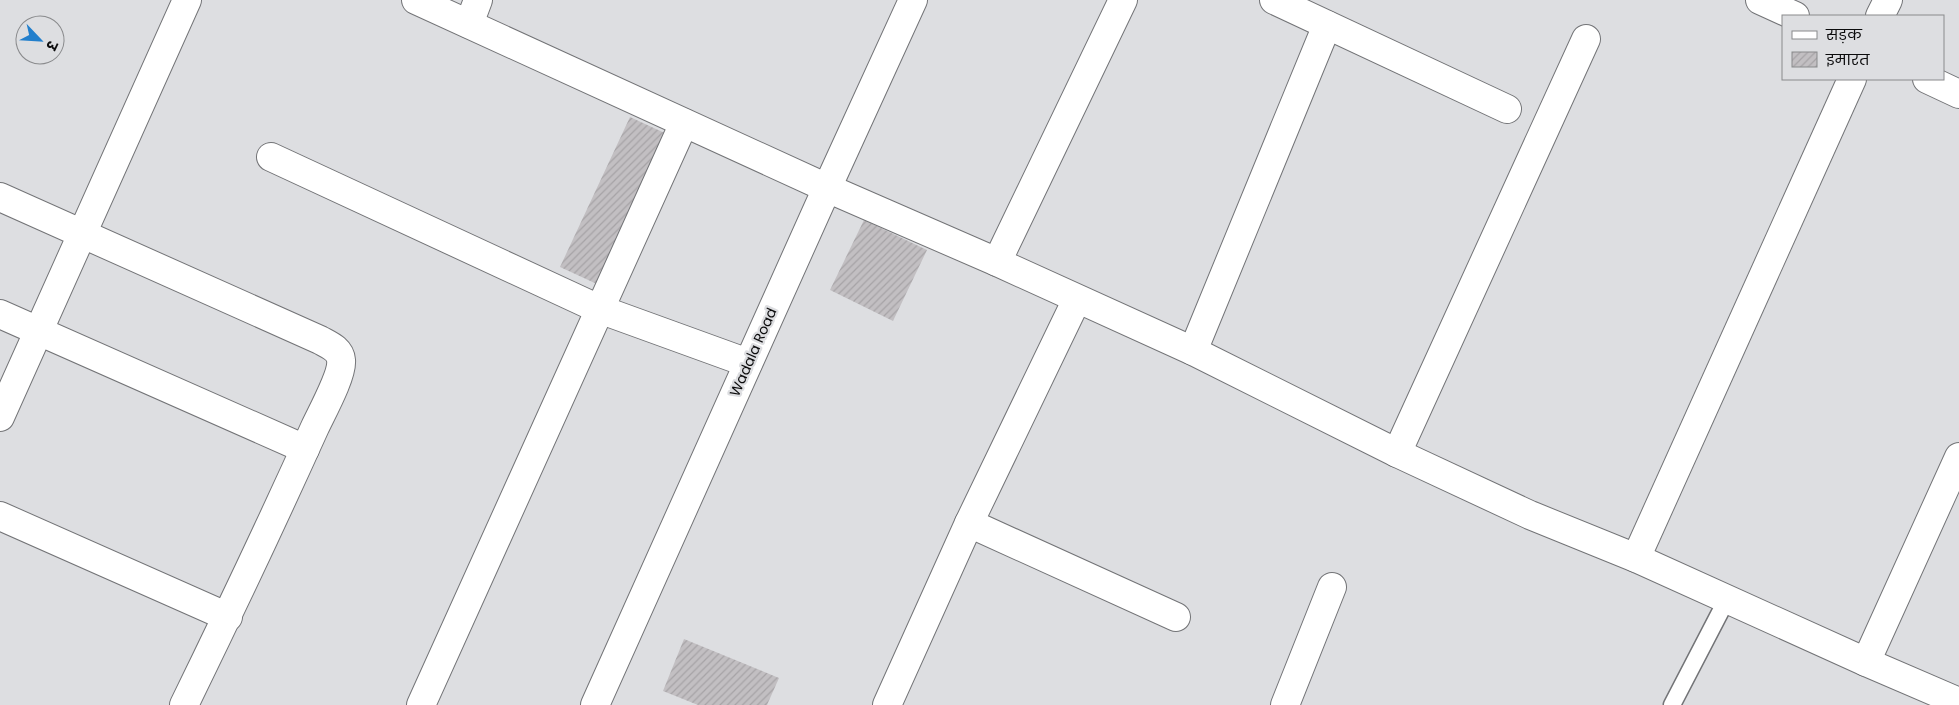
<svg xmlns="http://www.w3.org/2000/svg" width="1959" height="705" font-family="Poppins,'Noto Sans Devanagari',sans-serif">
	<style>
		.building { fill: url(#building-hatch) }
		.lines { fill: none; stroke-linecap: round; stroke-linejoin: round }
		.service-casing { stroke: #737477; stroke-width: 19 }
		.minor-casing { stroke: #737477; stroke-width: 30 }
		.tertiary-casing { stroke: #737477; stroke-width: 30 }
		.service { stroke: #fff; stroke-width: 16 }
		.minor { stroke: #fff; stroke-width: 28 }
		.tertiary { stroke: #fff; stroke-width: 28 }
		.labels { text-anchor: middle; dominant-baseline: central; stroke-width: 4.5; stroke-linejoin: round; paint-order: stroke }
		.street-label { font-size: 14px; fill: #0c0c0d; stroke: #dddee1 }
	</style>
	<defs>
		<pattern id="building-hatch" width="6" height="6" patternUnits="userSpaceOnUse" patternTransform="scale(1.25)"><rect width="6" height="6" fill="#c2bfc2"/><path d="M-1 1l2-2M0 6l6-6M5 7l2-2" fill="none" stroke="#a6a3a6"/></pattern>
	</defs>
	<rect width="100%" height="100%" fill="#dddee1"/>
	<!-- building -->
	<g class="building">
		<polygon points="630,117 669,135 599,285 560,267"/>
		<polygon points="864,220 927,250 893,321 830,290"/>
		<polygon points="684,639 779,678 767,705 698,705 663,691"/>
	</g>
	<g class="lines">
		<defs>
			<polyline id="service" points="1672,705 1727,599"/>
			<g id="minor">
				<polyline points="1274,0 1507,109"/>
				<polyline points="1760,0 1795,16"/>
				<polyline points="1880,16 1888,0"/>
				<polyline points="469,24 478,0"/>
				<polyline points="1927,79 1959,94"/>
				<polyline points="271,157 599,309 748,363"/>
				<path d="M 0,197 L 320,340 C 329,345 340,349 341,360 C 343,374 322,412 315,427 C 273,520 229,613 184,705"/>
				<polyline points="997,262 1123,0"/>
				<polyline points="0,314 305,449"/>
				<polyline points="1193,351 1327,25"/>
				<polyline points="0,417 187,0"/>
				<polyline points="1397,453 1586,39"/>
				<polyline points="0,516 228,617"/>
				<polyline points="969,523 1176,617"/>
				<polyline points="1636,558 1852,79"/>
				<polyline points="1866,662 1959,457"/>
				<polyline points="421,705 684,123"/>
				<polyline points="887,705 969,523 1077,299"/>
				<polyline points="1285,705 1332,587"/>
			</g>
			<g id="tertiary">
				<polyline points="416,0 827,188 997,262 1193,351 1397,453 1530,515 1636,558 1866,662 1959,702"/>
				<polyline points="595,705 827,188 913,0"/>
			</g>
		</defs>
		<!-- service casing -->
		<use href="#service" class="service-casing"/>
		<!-- minor casing -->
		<use href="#minor" class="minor-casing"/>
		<!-- tertiary casing -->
		<use href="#tertiary" class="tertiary-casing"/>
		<!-- service -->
		<use href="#service" class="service"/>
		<!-- minor -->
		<use href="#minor" class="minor"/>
		<!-- tertiary -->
		<use href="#tertiary" class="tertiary"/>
	</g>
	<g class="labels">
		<!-- street labels -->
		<g class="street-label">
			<text transform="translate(753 352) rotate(-66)">Wadala Road</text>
		</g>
	</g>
	<!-- legend -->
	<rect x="1782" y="15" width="162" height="65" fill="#dddee1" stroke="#898a8c"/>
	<rect x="1792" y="31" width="25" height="8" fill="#ffffff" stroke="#898a8c"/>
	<text x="1826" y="40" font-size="15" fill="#0c0c0d">सड़क</text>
	<rect x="1792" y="52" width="25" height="15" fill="url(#building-hatch)" stroke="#898a8c"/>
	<text x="1826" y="65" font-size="15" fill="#0c0c0d">इमारत</text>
	<!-- north arrow -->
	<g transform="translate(40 40) rotate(115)"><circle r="24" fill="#dddee1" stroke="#898a8c"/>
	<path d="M0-4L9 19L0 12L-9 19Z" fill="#227fcc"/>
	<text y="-8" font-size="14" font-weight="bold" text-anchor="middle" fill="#0c0c0d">उ</text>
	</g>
</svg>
